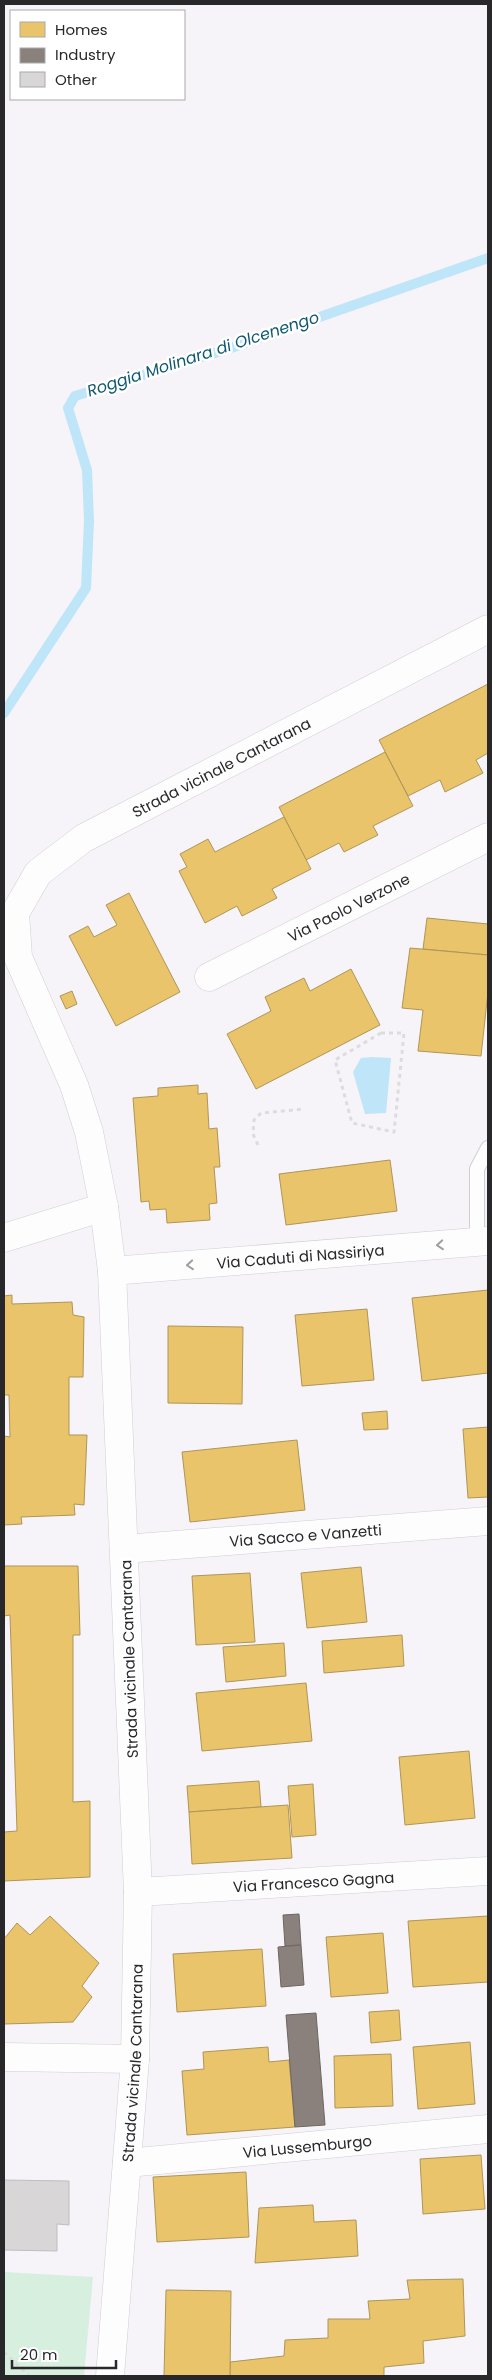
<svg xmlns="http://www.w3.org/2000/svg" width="492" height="2380" font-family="Poppins,sans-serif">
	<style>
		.green { fill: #d6efdf }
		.water { fill: #bee5f8 }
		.homes { fill: #e9c46a; stroke: #af9557 }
		.industry { fill: #8a817c; stroke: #6d6663 }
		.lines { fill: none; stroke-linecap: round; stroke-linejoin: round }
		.stream { stroke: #bee5f8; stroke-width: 10 }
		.building { fill: #d8d6d7; stroke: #bfbdbe }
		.service-casing { stroke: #d0ced2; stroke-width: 16 }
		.minor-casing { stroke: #d0ced2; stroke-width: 29 }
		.path { stroke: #dcdcdd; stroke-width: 3; stroke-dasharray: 4 4; stroke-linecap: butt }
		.service { stroke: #fefdfe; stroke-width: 14 }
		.minor { stroke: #fefdfe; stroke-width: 28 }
		.oneway { stroke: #9e9d9f }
		.labels { text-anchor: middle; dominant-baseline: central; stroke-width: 5; stroke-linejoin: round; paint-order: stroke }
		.street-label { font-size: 15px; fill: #28272a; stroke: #fff }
		.water-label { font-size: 16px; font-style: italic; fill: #0e5771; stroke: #fff }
	</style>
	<rect width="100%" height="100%" fill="#f6f4f8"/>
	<!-- green -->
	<polygon class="green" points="4,2272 93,2277 84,2376 4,2376"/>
	<!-- water -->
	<polygon class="water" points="372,1057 391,1058 386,1113 365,1114 353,1072 361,1058"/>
	<!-- homes -->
	<g class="homes">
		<polygon points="488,684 488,753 476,760 483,773 445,792 440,780 408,796 379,740"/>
		<polygon points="385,752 413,806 373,826 378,835 344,852 339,843 306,860 279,807"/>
		<polygon points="284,817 311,869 272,889 277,898 242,916 237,906 205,923 179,871 187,867 180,854 208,839 215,852"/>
		<polygon points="129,893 180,992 116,1026 69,936 88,926 94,937 117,925 106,905"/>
		<polygon points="427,918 488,924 488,955 423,949"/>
		<polygon points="410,948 488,955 488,992 481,1056 418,1051 423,1010 402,1008"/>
		<polygon points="351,969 380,1025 256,1089 227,1034 271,1011 265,997 304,978 310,991"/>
		<polygon points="72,991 77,1004 66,1009 60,996"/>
		<polygon points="198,1085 198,1094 207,1093 209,1129 217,1128 220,1167 214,1167 217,1203 209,1204 210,1220 167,1223 166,1209 150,1210 149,1201 141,1202 133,1098 158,1096 158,1088"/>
		<polygon points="390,1160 397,1211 286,1225 279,1174"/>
		<polygon points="488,1290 488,1373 422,1381 412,1298"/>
		<polygon points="12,1295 12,1304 72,1302 73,1315 84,1317 83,1377 69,1377 69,1435 87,1435 84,1505 74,1504 75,1515 21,1517 22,1524 4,1525 4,1436 10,1437 9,1395 4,1395 4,1296"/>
		<polygon points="367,1309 374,1380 302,1386 295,1315"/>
		<polygon points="168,1326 243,1327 242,1404 168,1403"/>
		<polygon points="387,1411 388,1429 364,1430 362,1413"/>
		<polygon points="488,1427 488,1497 468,1498 463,1429"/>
		<polygon points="297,1440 305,1510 190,1522 182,1452"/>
		<polygon points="4,1566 78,1566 80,1635 73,1635 73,1802 90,1801 90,1877 4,1881 4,1832 17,1831 10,1615 4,1616"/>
		<polygon points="361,1567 367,1622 307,1628 301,1573"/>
		<polygon points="250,1573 255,1642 196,1645 192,1576"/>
		<polygon points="402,1635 404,1666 324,1673 322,1641"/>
		<polygon points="284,1643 286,1676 226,1682 223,1647"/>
		<polygon points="306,1683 312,1741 202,1751 196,1693"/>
		<polygon points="469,1751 475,1818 405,1825 399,1757"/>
		<polygon points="259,1781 261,1807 189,1812 187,1786"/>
		<polygon points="313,1784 316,1835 292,1837 288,1786"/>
		<polygon points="288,1805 292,1858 192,1864 189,1812"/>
		<polygon points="50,1916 99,1963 82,1986 92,1997 73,2022 4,2024 4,1939 17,1923 30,1935"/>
		<polygon points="488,1916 488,1982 413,1987 408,1921"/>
		<polygon points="383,1933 388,1993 331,1997 326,1937"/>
		<polygon points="262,1949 266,2006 177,2012 173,1954"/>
		<polygon points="399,2010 401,2040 371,2043 369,2012"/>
		<polygon points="470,2042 475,2104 418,2109 413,2047"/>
		<polygon points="268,2047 269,2062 289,2060 295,2127 187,2135 182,2071 204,2069 203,2052"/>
		<polygon points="391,2054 393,2106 335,2108 334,2056"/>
		<polygon points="481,2155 485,2209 423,2214 420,2159"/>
		<polygon points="246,2172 249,2237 157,2242 153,2177"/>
		<polygon points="313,2205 314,2222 356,2220 358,2256 255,2263 259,2208"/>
		<polygon points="463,2279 465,2336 423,2341 424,2363 384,2367 384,2376 230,2376 230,2362 284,2356 285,2340 328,2338 328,2319 370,2319 368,2301 410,2299 407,2280"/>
		<polygon points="166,2290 231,2291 230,2376 164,2376"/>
	</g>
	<!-- industry -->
	<g class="industry">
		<polygon points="299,1914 301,1945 285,1946 283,1915"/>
		<polygon points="301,1945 304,1985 281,1987 278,1947"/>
		<polygon points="316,2013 325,2125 295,2127 286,2015"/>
	</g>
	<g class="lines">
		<!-- stream -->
		<polyline class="stream" points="4,713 86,588 89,521 87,470 68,408 75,396 231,348 488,258"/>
	</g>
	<!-- building -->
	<polygon class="building" points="4,2180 69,2181 69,2225 57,2224 57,2251 4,2250"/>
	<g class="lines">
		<defs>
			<polyline id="service" points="477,1242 477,1169 488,1148"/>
			<g id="minor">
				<path id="s1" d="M 209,977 L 488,837"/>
				<polyline points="4,1238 104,1207"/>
				<path id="s2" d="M 112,1271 L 488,1241"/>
				<path id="s3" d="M 124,1549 L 488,1521"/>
				<path id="s4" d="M 138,1892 L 488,1871"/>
				<polyline points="4,2057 135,2059"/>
				<path id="s5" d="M 127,2163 L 488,2129"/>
				<path id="s6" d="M 110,2376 L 135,2059 L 138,1892 L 112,1271 L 104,1207 L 89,1132 L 74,1085 L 18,957 L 15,913 L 38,873 L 84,838 L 488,629"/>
			</g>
		</defs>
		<!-- service casing -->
		<use href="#service" class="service-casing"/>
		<!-- minor casing -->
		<use href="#minor" class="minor-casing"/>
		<!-- path -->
		<g class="path">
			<polygon points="381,1033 404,1033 394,1132 352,1123 335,1060"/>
			<polyline points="258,1145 253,1134 254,1120 261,1113 304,1109"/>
			<polyline points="4,2352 29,2376"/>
		</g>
		<!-- service -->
		<use href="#service" class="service"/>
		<!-- minor -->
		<use href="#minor" class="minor"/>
	</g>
	<!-- one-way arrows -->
	<defs><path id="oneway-chevron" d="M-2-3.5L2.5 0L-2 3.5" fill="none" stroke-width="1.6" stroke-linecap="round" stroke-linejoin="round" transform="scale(1.25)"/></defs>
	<g class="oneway">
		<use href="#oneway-chevron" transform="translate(440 1245) rotate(175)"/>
		<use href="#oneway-chevron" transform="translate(190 1265) rotate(175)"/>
	</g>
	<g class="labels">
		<!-- street labels -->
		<g class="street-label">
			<text stroke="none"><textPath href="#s6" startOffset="1739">Strada vicinale Cantarana</textPath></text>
			<text stroke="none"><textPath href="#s1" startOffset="156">Via Paolo Verzone</textPath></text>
			<text stroke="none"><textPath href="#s2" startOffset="189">Via Caduti di Nassiriya</textPath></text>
			<text stroke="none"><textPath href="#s3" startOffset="182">Via Sacco e Vanzetti</textPath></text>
			<text transform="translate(129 1659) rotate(-92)">Strada vicinale Cantarana</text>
			<text stroke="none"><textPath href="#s4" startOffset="176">Via Francesco Gagna</textPath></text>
			<text stroke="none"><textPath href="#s6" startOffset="314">Strada vicinale Cantarana</textPath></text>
			<text stroke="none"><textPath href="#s5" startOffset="181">Via Lussemburgo</textPath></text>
		</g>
		<!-- water labels -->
		<g class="water-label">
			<text transform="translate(203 354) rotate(-18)">Roggia Molinara di Olcenengo</text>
		</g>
	</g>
	<!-- border -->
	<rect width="492" height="2380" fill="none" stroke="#28272a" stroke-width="10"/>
	<!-- legend -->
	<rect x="10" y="10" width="175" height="90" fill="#ffffff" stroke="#a9a9aa"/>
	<rect x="20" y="22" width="25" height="15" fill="#e9c46a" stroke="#a9a9aa"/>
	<text x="55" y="35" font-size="15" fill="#28272a">Homes</text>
	<rect x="20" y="48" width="25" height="15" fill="#8a817c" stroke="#a9a9aa"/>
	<text x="55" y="60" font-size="15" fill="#28272a">Industry</text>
	<rect x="20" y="72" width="25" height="15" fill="#d8d6d7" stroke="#a9a9aa"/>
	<text x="55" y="85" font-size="15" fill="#28272a">Other</text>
	<!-- scale -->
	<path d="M12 2360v8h104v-8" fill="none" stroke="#28272a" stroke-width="2.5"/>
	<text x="20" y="2360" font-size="15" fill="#28272a" stroke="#ffffff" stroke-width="4" paint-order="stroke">20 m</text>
</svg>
